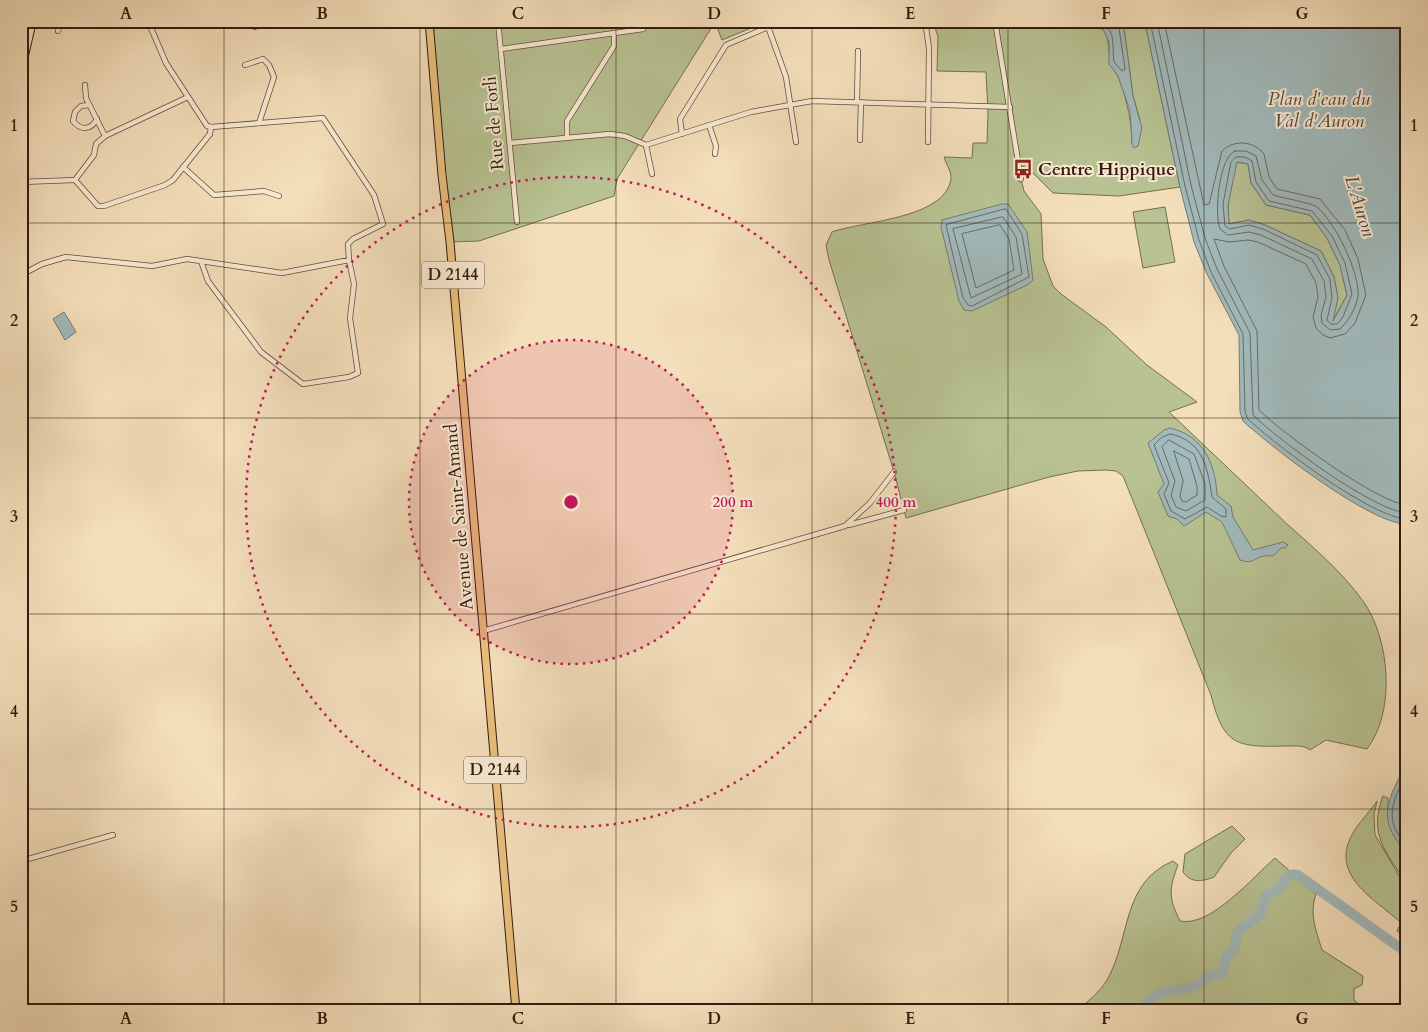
<svg xmlns="http://www.w3.org/2000/svg" width="1428" height="1032" font-family="Cardo,serif">
	<style>
		.green { fill: #b8c292; stroke: #766e50 }
		.water { fill: #a1babb; stroke: #757a75; fill-rule: evenodd }
		.lines { fill: none; stroke-linecap: round; stroke-linejoin: round }
		.shore { stroke: #6a6a64; stroke-width: 1 }
		.river { stroke: #a1babb; stroke-width: 10 }
		.minor-casing { stroke: #634b38; stroke-width: 6 }
		.secondary-casing { stroke: #331a0d; stroke-width: 8 }
		.primary-casing { stroke: #331a0d; stroke-width: 9 }
		.minor { stroke: #f8ead3; stroke-width: 4.5 }
		.secondary { stroke: #f8ead3; stroke-width: 6 }
		.primary { stroke: #eac07e; stroke-width: 7 }
		.grid { fill: none; stroke: #331a0d; stroke-width: 1; stroke-opacity: 0.55 }
		.ring { fill: none; stroke: #c2185b; stroke-width: 2.5; stroke-dasharray: 2.5 5 }
		.labels { text-anchor: middle; dominant-baseline: central; stroke-width: 4; stroke-linejoin: round; paint-order: stroke }
		.shield { fill: #f8ead3; stroke: #6e5848; stroke-width: 1 }
		.shield-label { font-size: 16px; font-weight: bold; fill: #331a0d }
		.street-label { font-size: 18px; fill: #331a0d; stroke: #f8ead3 }
		.poi-label { font-size: 18px; font-weight: bold; fill: #331a0d; stroke: #f8ead3; text-anchor: start }
		.water-label { font-size: 19px; font-style: italic; fill: #544a41; stroke: #f8ead3 }
		.centre { fill: #c2185b; stroke: #f8ead3; stroke-width: 2.5 }
		.ring-label { font-size: 15px; text-anchor: middle; font-weight: bold; fill: #c2185b; stroke: #f8ead3; stroke-width: 4; stroke-linejoin: round; paint-order: stroke }
		.neatline { fill: none; stroke: #331a0d; stroke-width: 2 }
		.grid-label { font-size: 16px; text-anchor: middle; font-weight: bold; fill: #331a0d }
	</style>
	<rect width="100%" height="100%" fill="#f4dfbb"/>
	<filter id="stains"><feTurbulence type="fractalNoise" baseFrequency=".004" numOctaves="4"/><feColorMatrix values="0 0 0 0 .2 0 0 0 0 .09 0 0 0 0 .02 0 0 0 .5 -.17"/></filter>
	<radialGradient id="worn" r=".72"><stop offset=".6" stop-color="#630" stop-opacity="0"/><stop offset="1" stop-color="#630" stop-opacity=".3"/></radialGradient>
	<!-- green -->
	<g class="green">
		<polygon points="429,21 768,21 722,40 715,22 617,179 614,196 479,241 450,242"/>
		<path d="M 933,21 L 1081,21 L 1084,26 L 1103,29 C 1111,41 1107,53 1112,66 C 1114,72 1119,76 1121,83 C 1127,103 1132,122 1132,144 L 1140,120 L 1133,96 L 1123,21 L 1147,21 L 1145,23 L 1180,187 L 1119,196 L 1053,193 L 1034,174 L 1023,166 L 1021,179 L 1024,191 L 1041,214 L 1043,259 L 1053,286 L 1061,294 L 1106,327 L 1147,365 L 1197,402 L 1169,412 C 1209,450 1248,487 1288,525 C 1314,548 1343,573 1363,601 C 1390,639 1396,711 1367,749 L 1326,740 L 1310,750 C 1304,745 1296,746 1288,746 C 1237,747 1224,747 1211,695 L 1123,476 L 1116,471 L 1107,470 L 1078,471 L 1049,477 L 906,518 L 894,472 L 829,260 L 826,245 L 832,232 C 862,221 945,219 951,179 C 952,173 946,164 944,157 L 972,158 L 973,143 L 987,143 L 988,112 L 986,72 L 937,71 L 938,37 Z"/>
		<polygon points="1236,162 1248,164 1251,183 1266,205 1310,215 1327,238 1340,265 1347,295 1332,322 1338,298 1334,277 1321,251 1265,225 1249,220 1229,224 1228,205"/>
		<polygon points="1165,207 1175,262 1143,268 1133,212"/>
		<path d="M 1383,796 L 1388,798 C 1387,817 1393,838 1407,852 L 1407,884 C 1386,852 1368,835 1383,796 Z"/>
		<path d="M 1377,801 L 1374,815 L 1375,835 L 1407,889 L 1407,937 L 1397,931 L 1401,923 C 1378,901 1332,878 1350,839 C 1356,825 1369,813 1377,801 Z"/>
		<path d="M 1232,826 L 1245,839 L 1231,853 L 1214,877 C 1201,882 1191,883 1183,872 L 1185,854 Z"/>
		<path d="M 1275,858 L 1316,894 C 1309,914 1316,930 1322,950 L 1363,976 L 1362,985 L 1354,989 L 1354,1000 L 1367,1011 L 1077,1011 C 1087,1002 1100,992 1107,980 C 1131,938 1121,883 1173,861 L 1178,865 C 1169,889 1168,897 1180,921 C 1210,928 1253,877 1275,858 Z"/>
	</g>
	<!-- water -->
	<g class="water">
		<polygon points="1081,21 1123,21 1133,96 1142,128 1138,146 1134,148 1132,144 1130,111 1118,76 1109,64 1109,42 1103,29 1084,26"/>
		<path d="M 1147,21 L 1407,21 L 1407,524 C 1372,525 1271,447 1243,421 L 1240,412 L 1239,335 L 1207,274 L 1194,242 L 1180,187 L 1145,23 ZM 1237,162 L 1248,164 L 1251,183 L 1266,205 L 1310,215 L 1327,238 L 1340,265 L 1347,295 L 1333,321 L 1338,298 L 1334,277 L 1321,251 L 1265,225 L 1249,220 L 1229,224 L 1228,205 Z"/>
		<polygon points="1002,204 1008,204 1027,232 1033,280 1029,284 972,311 964,310 959,301 941,227 942,220"/>
		<polygon points="64,312 76,332 65,340 53,319"/>
		<path d="M 1170,428 C 1204,436 1215,463 1217,495 L 1231,506 L 1233,517 L 1253,550 L 1283,542 L 1288,545 L 1285,548 L 1281,548 L 1273,556 C 1270,556 1268,555 1265,556 C 1253,557 1255,565 1240,560 L 1222,522 L 1206,512 L 1184,526 L 1177,519 L 1168,516 L 1158,492 L 1164,484 L 1148,443 L 1164,430 Z"/>
		<path d="M 1407,763 L 1407,852 C 1374,820 1389,797 1407,763 Z"/>
	</g>
	<g class="lines">
		<!-- shore -->
		<g class="shore">
			<path d="M 1088,21 C 1119,25 1111,39 1114,62 L 1122,71 L 1125,69 L 1118,21"/>
			<path d="M 1150,21 L 1185,186 L 1199,240 L 1211,272 L 1243,334 L 1245,411 L 1247,418 C 1274,444 1372,518 1407,519"/>
			<path d="M 1157,21 L 1191,185 L 1205,238 L 1217,269 L 1250,333 L 1253,415 C 1277,439 1375,512 1407,513"/>
			<path d="M 1164,21 L 1204,205 L 1209,204 L 1222,151 C 1234,139 1254,141 1264,154 L 1269,177 L 1277,189 L 1320,199 L 1345,230 L 1358,259 L 1366,295 L 1355,323 L 1345,334 L 1330,338 L 1323,335 L 1316,328 L 1313,317 L 1318,297 L 1316,283 L 1306,264 L 1258,242 L 1248,240 L 1229,242 L 1214,239 L 1224,266 L 1257,331 L 1259,410 C 1281,432 1379,504 1407,505"/>
			<path d="M 1235,151 L 1246,151 L 1256,156 L 1262,180 L 1273,195 C 1282,198 1312,203 1317,207 C 1335,222 1360,273 1358,296 C 1357,306 1348,322 1340,329 L 1330,330 L 1322,323 L 1321,315 L 1326,297 L 1324,281 L 1312,259 L 1261,235 L 1249,232 L 1228,235 L 1220,229 C 1214,213 1219,157 1235,151 Z"/>
			<polygon points="1236,157 1245,157 1252,161 1256,182 1269,201 1312,211 1332,236 1345,263 1352,294 1343,317 1337,324 1331,324 1327,320 1332,298 1330,279 1317,255 1263,229 1249,225 1230,229 1225,226 1223,204 1231,162"/>
			<polygon points="1006,209 1022,234 1029,277 972,306 968,305 963,298 946,225"/>
			<polygon points="1003,217 1016,237 1022,274 971,298 953,229"/>
			<polygon points="1000,225 1009,239 1014,270 976,288 962,234"/>
			<path d="M 1170,434 C 1203,440 1208,469 1212,497 L 1226,509 L 1226,517 L 1221,516 L 1207,507 L 1185,519 L 1171,511 L 1164,494 L 1169,483 L 1154,445 L 1161,438 Z"/>
			<polygon points="1169,440 1194,454 1205,484 1205,500 1186,511 1176,507 1171,495 1175,481 1162,447"/>
			<polygon points="1174,451 1189,459 1197,486 1197,495 1186,502 1182,501 1180,496 1183,481"/>
			<path d="M 1407,774 C 1393,799 1382,821 1407,845"/>
			<path d="M 1407,787 C 1398,804 1396,819 1407,836"/>
		</g>
		<!-- river -->
		<path class="river" d="M 1147,1011 L 1146,1004 C 1161,987 1179,992 1195,986 C 1210,980 1203,974 1223,974 L 1226,957 L 1234,950 L 1238,931 L 1260,915 L 1266,895 L 1279,890 C 1284,881 1286,872 1298,875 L 1407,953"/>
		<defs>
			<g id="minor">
				<polyline points="148,21 166,63 207,126 211,127"/>
				<polyline points="254,21 255,27"/>
				<polyline points="498,21 517,222"/>
				<polyline points="766,21 786,77 796,142"/>
				<polyline points="925,21 929,48 928,142"/>
				<polyline points="995,21 1021,179"/>
				<polyline points="58,31 61,21"/>
				<polyline points="501,49 643,29"/>
				<polyline points="245,65 263,59 269,65 274,77 259,123"/>
				<polyline points="85,85 86,98 105,136"/>
				<polyline points="857,102 858,51"/>
				<path d="M 89,105 L 81,106 L 75,112 L 73,121 C 81,131 91,130 97,119"/>
				<polyline points="709,125 716,146 715,154"/>
				<polyline points="682,134 680,119 726,45 782,21"/>
				<polyline points="567,138 567,121 614,46 614,33"/>
				<polyline points="860,140 861,102"/>
				<polyline points="510,143 610,134 625,136 646,145 751,112 812,101 1010,107"/>
				<polyline points="646,145 652,174"/>
				<polyline points="183,167 214,195 264,191 279,196"/>
				<polyline points="75,180 98,206 104,206 165,185 173,180 210,134 211,127"/>
				<polyline points="21,182 75,180 94,155 96,144 105,136 188,97"/>
				<polyline points="201,261 208,281 261,352 303,384 349,377 358,373 350,318 354,284 349,260"/>
				<polyline points="21,275 42,264 66,257 152,266 187,259 282,273 349,260 348,244 353,239 383,224 374,195 323,118 211,127"/>
				<polyline points="849,525 904,510"/>
				<polyline points="483,631 845,526 870,503 894,472"/>
				<polyline points="21,861 113,835"/>
			</g>
			<polyline id="secondary" points="21,73 33,21"/>
			<polyline id="primary" points="429,21 442,175 450,242 516,1011"/>
		</defs>
		<!-- minor casing -->
		<use href="#minor" class="minor-casing"/>
		<!-- secondary casing -->
		<use href="#secondary" class="secondary-casing"/>
		<!-- primary casing -->
		<use href="#primary" class="primary-casing"/>
		<!-- minor -->
		<use href="#minor" class="minor"/>
		<!-- secondary -->
		<use href="#secondary" class="secondary"/>
		<!-- primary -->
		<use href="#primary" class="primary"/>
	</g>
	<!-- grid -->
	<path class="grid" d="M 224,21 L 224,1011M 420,21 L 420,1011M 616,21 L 616,1011M 812,21 L 812,1011M 1008,21 L 1008,1011M 1204,21 L 1204,1011M 21,223 L 1407,223M 21,418 L 1407,418M 21,614 L 1407,614M 21,809 L 1407,809"/>
	<!-- distance rings -->
	<circle cx="571" cy="502" r="162" fill="#c2185b" fill-opacity=".12"/>
	<g class="ring">
		<circle cx="571" cy="502" r="162"/>
		<circle cx="571" cy="502" r="325"/>
	</g>
	<!-- icons -->
	<defs>
		<symbol id="bus-bare" viewBox="-9 -9 18 18"><path d="M-5-6H5V4H4V6H2V4H-2V6H-4V4H-5ZM-3.5-4V0h7V-4ZM-3.5 1.2v1.5H-2V1.2ZM2 1.2v1.5H3.5V1.2Z" fill="#8f2418" stroke="#f8ead3" stroke-width="2.5" paint-order="stroke"/></symbol>
	</defs>
	<g fill-rule="evenodd">
		<use href="#bus-bare" x="1009" y="155" width="28" height="28"/>
	</g>
	<g class="labels">
		<!-- shield labels -->
		<g class="shield">
			<rect x="422" y="261.5" width="62" height="27" rx="4"/>
			<rect x="464" y="756.5" width="62" height="27" rx="4"/>
		</g>
		<g class="shield-label">
			<text x="453" y="275">D 2144</text>
			<text x="495" y="770">D 2144</text>
		</g>
		<!-- street labels -->
		<g class="street-label">
			<text transform="translate(494 123) rotate(-95)">Rue de Forli</text>
			<text transform="translate(459 517) rotate(-95)">Avenue de Saint-Amand</text>
		</g>
		<!-- poi labels -->
		<g class="poi-label">
			<text x="1038" y="169">Centre Hippique</text>
		</g>
		<!-- water labels -->
		<g class="water-label">
			<text x="1319" y="99">Plan d'eau du<tspan x="1319" dy="22">Val d'Auron</tspan></text>
			<text transform="translate(1360 206) rotate(73)">L'Auron</text>
		</g>
	</g>
	<circle cx="571" cy="502" r="8" class="centre"/>
	<g class="ring-label">
		<text x="733" y="507">200 m</text>
		<text x="896" y="507">400 m</text>
	</g>
	<!-- margin -->
	<rect width="1428" height="1032" fill="none" stroke="#f4dfbb" stroke-width="55"/>
	<rect x="28" y="28" width="1372" height="976" class="neatline"/>
	<g class="grid-label">
		<text x="126" y="19">A</text>
		<text x="322" y="19">B</text>
		<text x="518" y="19">C</text>
		<text x="714" y="19">D</text>
		<text x="910" y="19">E</text>
		<text x="1106" y="19">F</text>
		<text x="1302" y="19">G</text>
		<text x="14" y="131">1</text>
		<text x="1414" y="131">1</text>
		<text x="14" y="326">2</text>
		<text x="1414" y="326">2</text>
		<text x="14" y="522">3</text>
		<text x="1414" y="522">3</text>
		<text x="14" y="717">4</text>
		<text x="1414" y="717">4</text>
		<text x="14" y="912">5</text>
		<text x="1414" y="912">5</text>
		<text x="126" y="1024">A</text>
		<text x="322" y="1024">B</text>
		<text x="518" y="1024">C</text>
		<text x="714" y="1024">D</text>
		<text x="910" y="1024">E</text>
		<text x="1106" y="1024">F</text>
		<text x="1302" y="1024">G</text>
	</g>
	<rect width="100%" height="100%" filter="url(#stains)"/>
	<rect width="100%" height="100%" fill="url(#worn)"/>
</svg>
